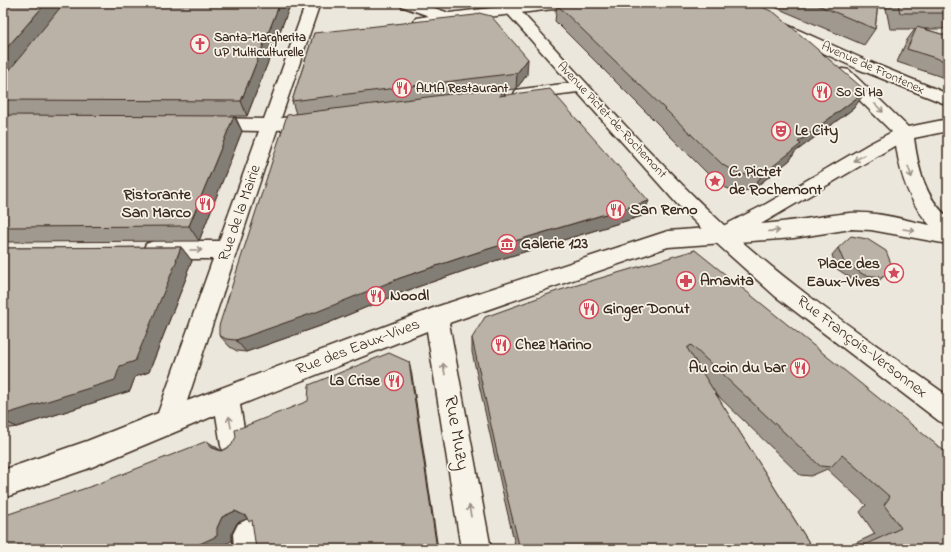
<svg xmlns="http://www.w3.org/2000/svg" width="951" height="552" font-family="'Indie Flower',sans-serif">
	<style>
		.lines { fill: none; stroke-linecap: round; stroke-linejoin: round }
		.minor-casing { stroke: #3b2a1e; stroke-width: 3 }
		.major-casing { stroke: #3b2a1e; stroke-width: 3 }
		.minor { fill: #f7f3e8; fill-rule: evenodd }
		.major { fill: #f7f3e8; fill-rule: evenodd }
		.wall { fill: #a09990; stroke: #3b2a1e }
		.shaded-wall { fill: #827d75; stroke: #3b2a1e }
		.building { fill: #bab2a7; stroke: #3b2a1e }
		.oneway { stroke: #998e83 }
		.labels { text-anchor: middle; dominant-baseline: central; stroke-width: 3.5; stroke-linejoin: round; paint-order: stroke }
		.far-poi-label { font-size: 13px; font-weight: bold; fill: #3b2a1e; stroke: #f7f3e8; text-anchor: start }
		.far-street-label { font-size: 13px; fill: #3b2a1e; stroke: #f7f3e8 }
		.poi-label { font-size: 16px; font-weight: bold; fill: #3b2a1e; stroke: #f7f3e8; text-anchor: start }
		.street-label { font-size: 16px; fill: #3b2a1e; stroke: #f7f3e8 }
		.near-street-label { font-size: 19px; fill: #3b2a1e; stroke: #f7f3e8 }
	</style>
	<rect width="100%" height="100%" fill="#ece7dc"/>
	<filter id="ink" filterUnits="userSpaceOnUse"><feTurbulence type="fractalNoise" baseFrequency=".025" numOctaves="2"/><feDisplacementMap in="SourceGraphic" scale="8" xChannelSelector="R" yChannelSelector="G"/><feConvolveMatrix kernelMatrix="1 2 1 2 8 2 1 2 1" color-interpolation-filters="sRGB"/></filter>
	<g filter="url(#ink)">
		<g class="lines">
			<defs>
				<g id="minor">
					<path d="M 306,3 L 320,3 L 281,118 L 314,116 L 320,118 L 323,122 L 320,126 L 277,130 L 187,401 L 436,307 L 668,231 L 721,227 L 766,204 L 869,144 L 892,132 L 837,78 L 835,74 L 837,70 L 843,69 L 849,70 L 908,127 L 948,119 L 948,131 L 914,138 C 918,167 924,197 948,217 L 948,244 L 871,230 L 851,229 L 794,238 L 668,247 L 449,323 L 491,549 L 461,549 L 427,331 L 240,405 L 247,446 L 243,455 L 234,459 L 225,455 L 221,446 L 216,415 L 87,469 L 3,498 L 3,470 L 87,441 L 158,413 L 213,259 L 154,259 L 146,256 L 143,250 L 146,244 L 154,241 L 219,241 L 259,131 L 208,130 L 202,128 L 199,124 L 202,120 L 208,118 L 264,119 ZM 896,145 C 900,175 909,202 930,225 C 904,220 876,211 850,213 C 820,216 791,222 761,224 Z"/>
					<polygon points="399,3 420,3 449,13 534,3 577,3 575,6 570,7 421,25 416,24 414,21 416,18 429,16 401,6"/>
					<polygon points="719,3 738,3 870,62 948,94 948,105 858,69 721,6"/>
					<polygon points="580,82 586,83 588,87 586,91 522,99 516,98 514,94 516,90 522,89"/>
					<polygon points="248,519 258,524 263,534 264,549 234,549 233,534 238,524"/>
				</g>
				<path id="major" d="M 498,3 L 513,3 C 583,78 651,158 727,228 C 795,291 873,342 948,396 L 948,425 L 939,421 L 775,296 L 714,241 L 677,204 Z"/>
			</defs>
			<!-- minor casing -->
			<use href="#minor" class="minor-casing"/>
			<!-- major casing -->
			<use href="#major" class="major-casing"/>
			<!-- minor -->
			<use href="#minor" class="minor"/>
			<!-- major -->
			<use href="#major" class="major"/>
		</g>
		<!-- wall -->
		<g class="wall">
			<polygon points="3,3 291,3 247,116 235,116 242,131 199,241 3,242"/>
			<polygon points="765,3 878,3 875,29 864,45"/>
			<polygon points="885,3 948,3 948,29 924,29 948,36 948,79 897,62 907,40 915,29 890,29"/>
			<polygon points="557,5 854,108 795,152 790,160 752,190 737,191 726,188 715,181 555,21"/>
			<polygon points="314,33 527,75 516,89 505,90 505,95 642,216 478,266 403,292 326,324 246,352 237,351 230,347 219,335 296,114 292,101"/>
			<polygon points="181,247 192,261 187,272 188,273 149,372 135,377 130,391 17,427 3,429 3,248"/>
			<polygon points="838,248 883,277 875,284 857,282 837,269 832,255"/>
			<polygon points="695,250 948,549 843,549 875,534 860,512 866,505 827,469 811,476 800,475 715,393 813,549 516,549 501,485 472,352 472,338"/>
		</g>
		<!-- shaded-wall -->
		<g class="shaded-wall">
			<polygon points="46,3 69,3 3,84 3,52"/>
			<polygon points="280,3 291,3 247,116 241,101"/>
			<polygon points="528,59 527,75 516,89 517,73"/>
			<polygon points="505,87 504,104 499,96"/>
			<polygon points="866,91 854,108 795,152 790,160 752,190 762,175 798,142"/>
			<polygon points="234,116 242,131 199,241 189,226"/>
			<polygon points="649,201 642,216 478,266 403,292 326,324 246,352 236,340 400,278 478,252"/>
			<polygon points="181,247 192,261 187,272 188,273 149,372 135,377 130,391 17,427 3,421 3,415 120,366 176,260"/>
			<polygon points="409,362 412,375 438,549 437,549"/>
			<polygon points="207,441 222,451 210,447"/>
			<polygon points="235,511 249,518 237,523 232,533 232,541 214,549 193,549 193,547 217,528 222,517"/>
		</g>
		<!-- building -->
		<g class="building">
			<polygon points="3,3 46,3 3,52"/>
			<polygon points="64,3 280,3 241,101 3,100 3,78"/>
			<polygon points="575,3 754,3 775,13 866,91 798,142 801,144 762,175 746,175 735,172 723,165 557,5"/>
			<polygon points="813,3 878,3 875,29"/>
			<polygon points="898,3 948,3 948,13 900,13"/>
			<polygon points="479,13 491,16 528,59 517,73 292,101 314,33 475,15"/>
			<polygon points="917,27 948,36 948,62 907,49"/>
			<polygon points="505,87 499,96 550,89 649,201 478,252 400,278 319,311 236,340 226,339 219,335 219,326 287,115"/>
			<polygon points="3,115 234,116 189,226 3,227"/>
			<polygon points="851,236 867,239 886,251 892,266 883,277 864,275 844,262 838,248"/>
			<polygon points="181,247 176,260 177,260 135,361 120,366 115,380 3,415 3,248"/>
			<polygon points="695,250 948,454 948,549 856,549 901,528 884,505 890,497 842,455 831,467 820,466 691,345 687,348 813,549 520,549 502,476 472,338 485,317 557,291"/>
			<polygon points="389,353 409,362 437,549 256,549 252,520 249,522 246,516 235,511 222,517 217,528 217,536 193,547 193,549 3,549 3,516 95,485 207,441 210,447 221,451 231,446 236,437 235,430 308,401 309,385"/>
		</g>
		<!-- one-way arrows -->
		<defs><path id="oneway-shaft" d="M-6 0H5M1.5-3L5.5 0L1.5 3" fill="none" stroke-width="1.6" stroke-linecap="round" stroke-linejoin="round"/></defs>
		<g class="oneway">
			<use href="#oneway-shaft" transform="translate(879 108) rotate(45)"/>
			<use href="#oneway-shaft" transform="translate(859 158) rotate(149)"/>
			<use href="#oneway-shaft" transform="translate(910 172) rotate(72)"/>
			<use href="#oneway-shaft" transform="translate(909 230) rotate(9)"/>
			<use href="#oneway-shaft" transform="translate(774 231) rotate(-4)"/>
			<use href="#oneway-shaft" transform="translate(196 250)"/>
			<use href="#oneway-shaft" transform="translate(444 369) rotate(-100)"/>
			<use href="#oneway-shaft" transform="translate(230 422) rotate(-100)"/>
			<use href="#oneway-shaft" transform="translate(470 511) rotate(-100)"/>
		</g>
	</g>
	<!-- icons -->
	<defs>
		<symbol id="church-ring" viewBox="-11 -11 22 22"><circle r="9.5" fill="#f7f3e8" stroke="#d1495b" stroke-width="1.5"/><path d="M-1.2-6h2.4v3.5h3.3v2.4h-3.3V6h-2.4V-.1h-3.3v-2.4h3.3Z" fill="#d1495b"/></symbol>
		<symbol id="restaurant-ring" viewBox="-11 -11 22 22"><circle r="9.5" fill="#f7f3e8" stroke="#d1495b" stroke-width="1.5"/><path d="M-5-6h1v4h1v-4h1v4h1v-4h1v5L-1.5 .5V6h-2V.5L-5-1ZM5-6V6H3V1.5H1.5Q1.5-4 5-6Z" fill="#d1495b"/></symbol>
		<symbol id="theatre-ring" viewBox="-11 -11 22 22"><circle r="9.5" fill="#f7f3e8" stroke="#d1495b" stroke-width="1.5"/><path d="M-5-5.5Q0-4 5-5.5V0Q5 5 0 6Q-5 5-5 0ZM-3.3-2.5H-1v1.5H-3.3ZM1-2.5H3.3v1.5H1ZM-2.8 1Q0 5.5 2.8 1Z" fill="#d1495b"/></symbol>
		<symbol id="sight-ring" viewBox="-11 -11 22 22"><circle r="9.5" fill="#f7f3e8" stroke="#d1495b" stroke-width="1.5"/><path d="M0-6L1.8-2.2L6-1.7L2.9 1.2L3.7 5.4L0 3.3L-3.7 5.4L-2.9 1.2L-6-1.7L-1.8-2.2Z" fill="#d1495b"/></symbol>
		<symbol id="museum-ring" viewBox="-11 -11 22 22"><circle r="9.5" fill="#f7f3e8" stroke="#d1495b" stroke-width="1.5"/><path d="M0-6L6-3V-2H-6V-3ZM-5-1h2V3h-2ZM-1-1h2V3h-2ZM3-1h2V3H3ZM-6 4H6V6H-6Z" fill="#d1495b"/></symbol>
		<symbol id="pharmacy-ring" viewBox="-11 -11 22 22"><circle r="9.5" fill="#f7f3e8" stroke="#d1495b" stroke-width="1.5"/><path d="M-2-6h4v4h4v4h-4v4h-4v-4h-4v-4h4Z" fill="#d1495b"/></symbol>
	</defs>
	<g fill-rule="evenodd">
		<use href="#church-ring" x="189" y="33" width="22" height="22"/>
		<use href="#restaurant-ring" x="391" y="77" width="22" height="22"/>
		<use href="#restaurant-ring" x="811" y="81" width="22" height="22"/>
		<use href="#theatre-ring" x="770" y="120" width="22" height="22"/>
		<use href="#sight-ring" x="704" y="170" width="22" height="22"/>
		<use href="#restaurant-ring" x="194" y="193" width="22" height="22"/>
		<use href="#restaurant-ring" x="605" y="199" width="22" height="22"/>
		<use href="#museum-ring" x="496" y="233" width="22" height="22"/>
		<use href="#sight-ring" x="883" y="262" width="22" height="22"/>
		<use href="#pharmacy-ring" x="675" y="270" width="22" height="22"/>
		<use href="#restaurant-ring" x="365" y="285" width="22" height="22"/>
		<use href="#restaurant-ring" x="578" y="298" width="22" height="22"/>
		<use href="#restaurant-ring" x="490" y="334" width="22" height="22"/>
		<use href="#restaurant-ring" x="789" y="357" width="22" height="22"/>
		<use href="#restaurant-ring" x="383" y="370" width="22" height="22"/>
	</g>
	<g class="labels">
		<!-- far-poi labels -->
		<g class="far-poi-label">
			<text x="214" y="37">Santa-Margherita<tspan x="214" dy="15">UP Multiculturelle</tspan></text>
			<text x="416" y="88">ALMA Restaurant</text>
			<text x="836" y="92">So Si Ha</text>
		</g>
		<!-- far-street labels -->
		<g class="far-street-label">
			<text transform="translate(873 68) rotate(24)">Avenue de Frontenex</text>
			<text transform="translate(612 120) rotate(47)">Avenue Pictet-de-Rochemont</text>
		</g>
		<!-- poi labels -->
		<g class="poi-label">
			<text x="795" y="131">Le City</text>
			<text x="729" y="172">C. Pictet<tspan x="729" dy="18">de Rochemont</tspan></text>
			<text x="191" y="195" text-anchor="end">Ristorante<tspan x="191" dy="18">San Marco</tspan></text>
			<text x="630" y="210">San Remo</text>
			<text x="521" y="244">Galerie 123</text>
			<text x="880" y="264" text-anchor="end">Place des<tspan x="880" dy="18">Eaux-Vives</tspan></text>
			<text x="700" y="281">Amavita</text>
			<text x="390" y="296">Noodl</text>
			<text x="603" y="309">Ginger Donut</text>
			<text x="515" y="345">Chez Marino</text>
			<text x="786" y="368" text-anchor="end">Au coin du bar</text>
			<text x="380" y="381" text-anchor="end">La Crise</text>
		</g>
		<!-- street labels -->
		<g class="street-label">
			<text transform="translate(240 213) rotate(-71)">Rue de la Mairie</text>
			<text transform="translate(358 347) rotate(-21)">Rue des Eaux-Vives</text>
			<text transform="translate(862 347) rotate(37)">Rue François-Versonnex</text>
		</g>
		<!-- near-street labels -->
		<g class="near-street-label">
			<text transform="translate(456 433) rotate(80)">Rue Muzy</text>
		</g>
	</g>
	<!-- margin -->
	<rect width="951" height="552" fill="none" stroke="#f7f3e8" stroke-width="16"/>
	<rect x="8" y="8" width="935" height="536" fill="none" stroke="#3b2a1e" stroke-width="1.5" filter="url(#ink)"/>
</svg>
